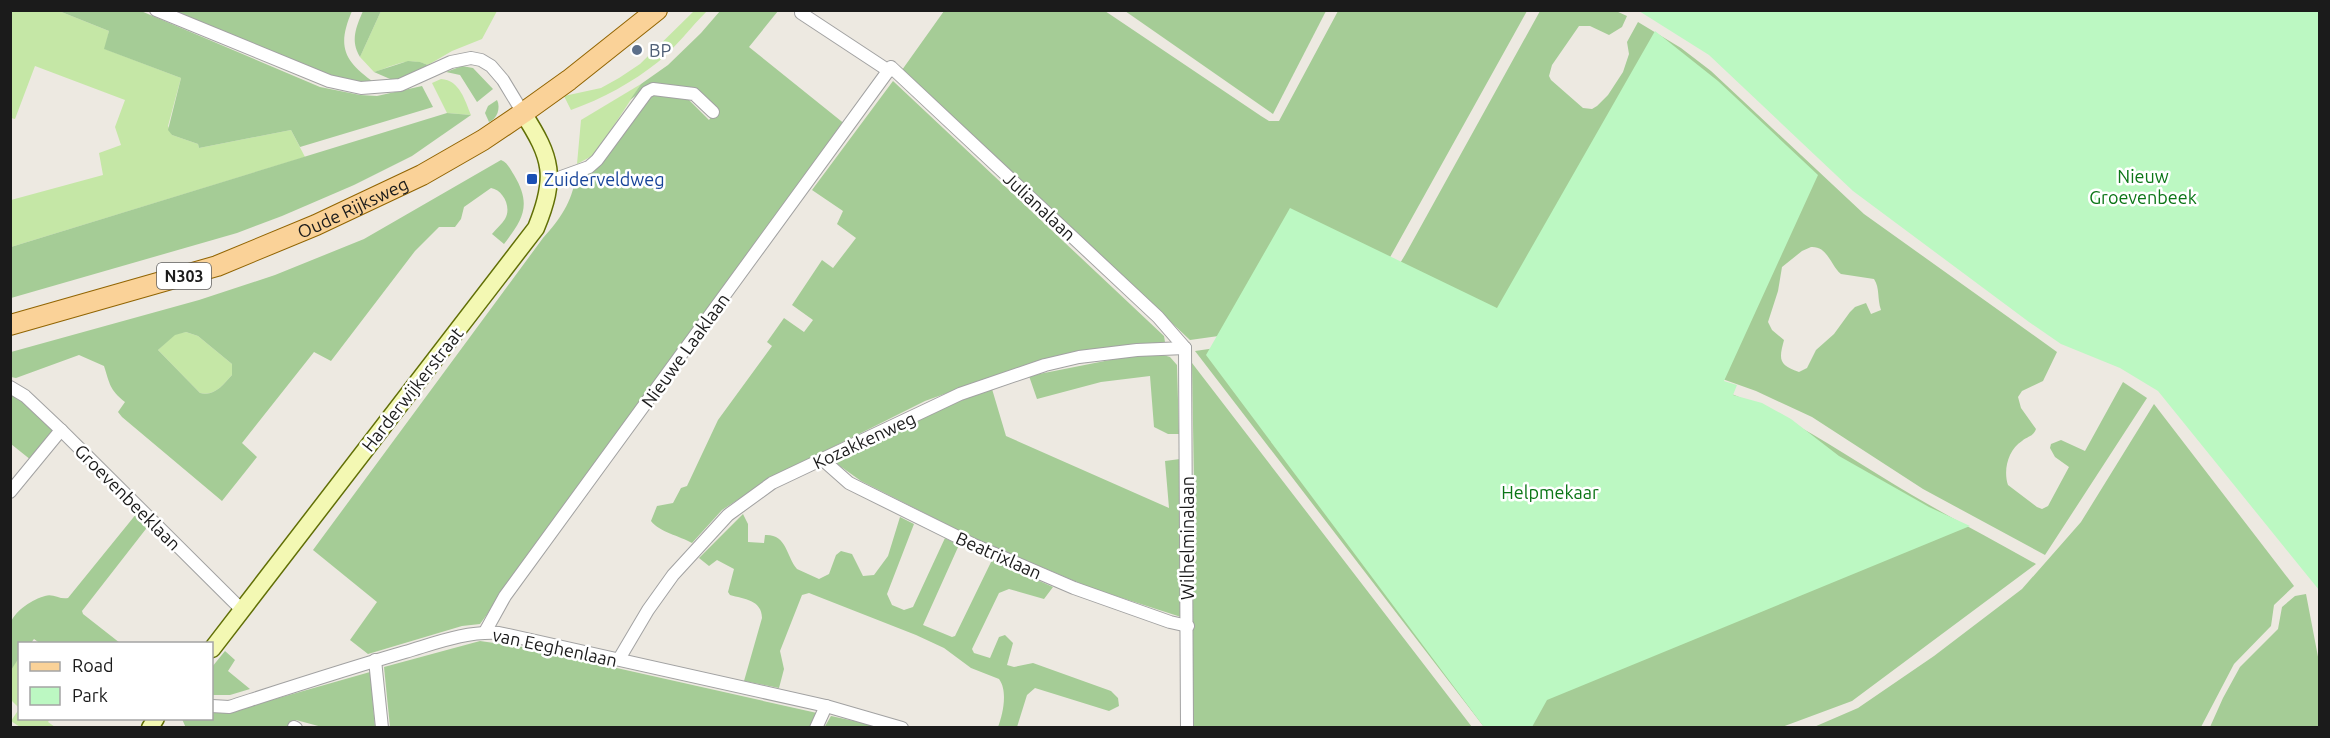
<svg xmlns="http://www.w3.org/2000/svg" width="2330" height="738" font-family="Ubuntu,sans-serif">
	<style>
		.grass { fill: #c5e7a6 }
		.forest { fill: #a5cc96; fill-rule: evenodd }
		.park { fill: #bcf8c2 }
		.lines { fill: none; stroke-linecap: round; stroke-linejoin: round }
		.minor-casing { stroke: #a2a2a2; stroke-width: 14 }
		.secondary-casing { stroke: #616f06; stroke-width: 19 }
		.primary-casing { stroke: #916402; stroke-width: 22 }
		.minor { stroke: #fff; stroke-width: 12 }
		.secondary { stroke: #f3f8b3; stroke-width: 16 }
		.primary { stroke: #fad298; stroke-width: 20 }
		.service-dot { fill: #5c6f8a; stroke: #fff; stroke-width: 2 }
		.transit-dot { fill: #1a4fb4; stroke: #fff; stroke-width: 2 }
		.labels { text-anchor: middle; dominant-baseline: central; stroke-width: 5; stroke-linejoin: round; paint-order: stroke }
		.shield { fill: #fff; stroke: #5f5f5f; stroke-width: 1.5 }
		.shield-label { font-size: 16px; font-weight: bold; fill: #1b1b1b }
		.service-label { font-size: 18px; fill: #4e5e75; stroke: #fff; text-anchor: start }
		.park-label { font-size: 18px; fill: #0c7617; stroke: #fff }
		.transit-label { font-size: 18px; fill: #164399; stroke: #fff; text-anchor: start }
		.street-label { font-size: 18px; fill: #1b1b1b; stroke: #fff }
	</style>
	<rect width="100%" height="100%" fill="#ede9e1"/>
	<!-- grass -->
	<g class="grass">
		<polygon points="11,11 59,11 109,31 105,49 181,78 168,126 172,135 198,144 199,148 291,130 305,157 11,247 11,200 103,175 99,153 121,145 115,127 125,100 35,66 15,119 11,118"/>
		<path d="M 381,11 L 497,11 L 482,39 L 452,51 L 428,65 C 409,56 393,66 374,72 L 360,57 Z"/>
		<path d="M 694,11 L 707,11 C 691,27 676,47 658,62 C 633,82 602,99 571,110 L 564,96 L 601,88 L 619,78 L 640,64 Z"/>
		<path d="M 441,79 C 460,80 465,101 471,115 L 447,113 L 432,83 Z"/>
		<polygon points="641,84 598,150 592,156 577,164 581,120"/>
		<path d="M 186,332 L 198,336 L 232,364 L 232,375 C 223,385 214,397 200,393 L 158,350 L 175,334 Z"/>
		<polygon points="19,658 19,708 11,700 10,670"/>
		<polygon points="19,709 20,718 50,719 48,722 55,727 20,727 11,721"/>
	</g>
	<!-- forest -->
	<g class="forest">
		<polygon points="59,11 141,11 320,87 360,95 377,96 422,86 433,107 300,147 291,130 199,148 198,144 172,135 168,130 181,78 104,49 109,31"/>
		<path d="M 169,11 L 352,11 C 337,46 343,61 375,83 L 350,83 L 325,77 Z"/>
		<path d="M 363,11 L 381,11 L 360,57 C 350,41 356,27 363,11 Z"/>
		<path d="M 720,11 L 778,11 L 749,47 L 846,125 L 480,624 L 462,626 L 368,654 L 350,640 L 377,602 L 313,550 L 543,238 C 561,218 571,203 576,177 L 600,165 L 646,97 L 654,94 L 668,97 L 687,98 L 709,120 L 715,112 L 695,93 L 646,88 L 630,100 L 641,84 L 668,65 L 701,33 Z"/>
		<polygon points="944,11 1105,11 1261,116 1269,121 1279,121 1338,11 1527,11 1349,331 1254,331 1190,340 902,70"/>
		<polygon points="1125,11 1326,11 1273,114"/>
		<path d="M 1540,11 L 1616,11 L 1627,16 L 1622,27 L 1609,35 L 1590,26 L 1579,26 L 1552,65 L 1549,76 L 1551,80 L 1583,108 L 1592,109 L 1597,106 L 1608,95 L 1623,72 L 1629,54 L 1627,42 L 1638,22 L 1681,48 L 1711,71 L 1864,214 L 2057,352 L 2043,381 L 2022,391 L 2018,397 L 2021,408 L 2036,429 C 2033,437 2028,436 2022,441 C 2008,450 2003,470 2008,485 L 2037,507 L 2042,509 L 2048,506 L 2069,467 L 2055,457 L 2050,448 L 2051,444 L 2061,440 L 2085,451 L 2123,382 L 2147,398 L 2045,555 L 1923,489 L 1812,417 L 1756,391 L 1700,371 L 1358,333 L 1405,255 ZM 1811,247 C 1828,246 1830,265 1841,274 L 1874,279 C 1880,288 1877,299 1881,310 L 1871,314 L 1866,303 L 1855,307 L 1850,312 L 1834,334 L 1816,350 L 1807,368 L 1799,372 C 1778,365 1779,359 1784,340 L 1772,330 L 1768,322 L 1778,291 L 1782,267 L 1802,251 Z"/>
		<polygon points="408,61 420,62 428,65 397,82 374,72"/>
		<polygon points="462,66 473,68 493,89 477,102 460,75 446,72"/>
		<path d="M 893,81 L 1164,336 L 1165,342 L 1052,357 L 1008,371 L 925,401 L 771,478 L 722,510 L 692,543 C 680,536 659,532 651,521 L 657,506 L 673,503 L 681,488 L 687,486 L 718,420 L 772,346 L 767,342 L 784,318 L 804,332 L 813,320 L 792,305 L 822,260 L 833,268 L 856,238 L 837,224 L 843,211 L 812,190 Z"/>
		<path d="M 497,100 C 501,108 497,119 489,122 L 485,113 L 488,106 Z"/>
		<polygon points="447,113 471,115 412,156 354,185 282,216 237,233 11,298 11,247"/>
		<path d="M 501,160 C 508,163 510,169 514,175 C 532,205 523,219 504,244 L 492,234 C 496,229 502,224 505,219 C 512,207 503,190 491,188 L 464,207 L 461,219 L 455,227 L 439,227 L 415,251 L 331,361 L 314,352 L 242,443 L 257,457 L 222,501 L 122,417 L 118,412 L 125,402 C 109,389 110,384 104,366 L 79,355 L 16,378 L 11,377 L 11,352 L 199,300 L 275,275 L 364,239 ZM 186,332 L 198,336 L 232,364 L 232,375 C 223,385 214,397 200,393 L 158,350 L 175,335 Z"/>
		<path d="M 1257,342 L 1721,390 C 1790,415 1849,458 1912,495 C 1953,519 1995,541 2036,564 L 1852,701 L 1782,727 L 1484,727 L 1195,351 Z"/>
		<polygon points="1160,354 1170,357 1177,365 1179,434 1168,434 1154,427 1150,376 1101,382 1037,399 1029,376 1120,358"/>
		<polygon points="1192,363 1472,727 1192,728 1194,486"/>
		<polygon points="992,389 1006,436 1169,508 1165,461 1180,459 1181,617 1091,588 978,540 861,481 833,461 947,406"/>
		<polygon points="10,393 23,401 53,428 50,436 31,460 11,444"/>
		<polygon points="2154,404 2294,586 2274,605 2271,626 2234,664 2201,727 1814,727 1858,708 1934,656 2022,589 2081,522"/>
		<path d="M 137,513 L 149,525 L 82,611 L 83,614 L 120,643 L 41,644 L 34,639 L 31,643 L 20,644 L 19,658 L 11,670 C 11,658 7,631 11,622 C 16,610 33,599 45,596 C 53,593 60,600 68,598 Z"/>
		<path d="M 743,514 L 748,524 L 748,542 L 764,543 L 765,535 C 787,534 786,556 797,569 L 819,579 L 829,574 L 836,555 L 841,551 L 852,554 L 863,576 L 874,575 L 888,556 L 900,517 L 914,524 L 887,594 L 892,605 L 904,610 L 913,607 L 945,538 L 959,545 L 923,625 L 952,637 L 955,636 L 992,560 L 1053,587 L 1044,599 L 1009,589 L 999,593 L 972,649 L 974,653 L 990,658 L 999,637 L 1005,635 L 1013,643 L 1007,665 L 1014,667 L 1033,663 L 1111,691 L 1118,698 L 1119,706 L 1109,711 L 1035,688 L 1027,695 L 1017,727 L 998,727 C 1003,714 1008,691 999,679 L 971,668 L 944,648 L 916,635 L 809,593 L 802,595 L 780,651 L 784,669 L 779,688 L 744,681 L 762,618 C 762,600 744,599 730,595 L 728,592 L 734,569 L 717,560 L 709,566 L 699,558 Z"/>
		<polygon points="2306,594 2319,662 2319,727 2210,727 2223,698 2240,667 2278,629 2282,607 2295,596"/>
		<polygon points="480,641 523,647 817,713 810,728 390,727 384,667"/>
		<polygon points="225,651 235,660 228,671 250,689 230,695 212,695 212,667"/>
		<polygon points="370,672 375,727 322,727 296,720 294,727 186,728 182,719 212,718 212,712 243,708"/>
		<polygon points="831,716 882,727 824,728"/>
	</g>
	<!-- park -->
	<g class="park">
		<polygon points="1639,11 2319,11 2319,590 2158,391 2120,368 2061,344 2029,322 1853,191 1709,55"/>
		<polygon points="1655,31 1718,81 1818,175 1724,381 1737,385 1733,395 1762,403 1791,419 1839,456 1929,507 1970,526 1547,700 1532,727 1484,727 1206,355 1290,208 1497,308"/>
	</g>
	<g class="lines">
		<defs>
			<g id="minor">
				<polyline points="156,10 329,81 361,88 400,85 451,62 471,58 481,60 491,66 503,80 523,113"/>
				<polyline points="801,13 889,71"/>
				<polyline points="550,181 589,167 597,160 647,92 653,89 694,94 713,112"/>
				<polyline points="1185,348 1187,728"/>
				<polyline points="10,387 25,396 61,430 242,610"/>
				<polyline points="823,460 849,483 974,545 1074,588 1170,622 1188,626"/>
				<polyline points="10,492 61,430"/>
				<polyline points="485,632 505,596 891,67 1158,317 1185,348"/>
				<polyline points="619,659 648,610 673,575 728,515 772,483 960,394 1045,365 1079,357 1137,350 1185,348"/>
				<polyline points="375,660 382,728"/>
				<path d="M 212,706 L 229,707 C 288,688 346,669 405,652 C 436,643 466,631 499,633 L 826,706 L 902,728"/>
				<polyline points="294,727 296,728"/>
				<polyline points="816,728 826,706"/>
			</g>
			<g id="secondary">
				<path d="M 212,649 L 536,228 C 557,177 552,158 523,113"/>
				<polyline points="150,728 156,718"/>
			</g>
			<g id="primary">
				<path id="s1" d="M 10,325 L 217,266 L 316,225 L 422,175 L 483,140 L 523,113 L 569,80 L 657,10"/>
			</g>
		</defs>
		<!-- minor casing -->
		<use href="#minor" class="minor-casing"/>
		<!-- secondary casing -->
		<use href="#secondary" class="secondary-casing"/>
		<!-- primary casing -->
		<use href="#primary" class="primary-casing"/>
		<!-- minor -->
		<use href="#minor" class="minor"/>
		<!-- secondary -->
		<use href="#secondary" class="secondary"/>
		<!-- primary -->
		<use href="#primary" class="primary"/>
	</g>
	<!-- markers -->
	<circle class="service-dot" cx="637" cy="50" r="6"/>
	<rect class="transit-dot" x="526" y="173" width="12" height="12" rx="3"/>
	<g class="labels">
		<!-- shield labels -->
		<rect class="shield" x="157" y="263" width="54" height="26" rx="4.5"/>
		<g class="shield-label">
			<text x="184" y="276">N303</text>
		</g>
		<!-- service labels -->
		<g class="service-label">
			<text x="649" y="50">BP</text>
		</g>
		<!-- park labels -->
		<g class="park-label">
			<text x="2143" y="176">Nieuw<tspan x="2143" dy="21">Groevenbeek</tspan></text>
			<text x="1550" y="492">Helpmekaar</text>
		</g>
		<!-- transit labels -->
		<g class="transit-label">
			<text x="544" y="179">Zuiderveldweg</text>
		</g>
		<!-- street labels -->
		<g class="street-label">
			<text transform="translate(1040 206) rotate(43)">Julianalaan</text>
			<text stroke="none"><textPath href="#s1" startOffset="363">Oude Rijksweg</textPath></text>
			<text transform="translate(685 350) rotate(-54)">Nieuwe Laaklaan</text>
			<text transform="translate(412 389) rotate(-52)">Harderwijkerstraat</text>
			<text transform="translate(864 440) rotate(-25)">Kozakkenweg</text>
			<text transform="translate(128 497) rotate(45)">Groevenbeeklaan</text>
			<text transform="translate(1187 538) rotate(-90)">Wilhelminalaan</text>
			<text transform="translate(999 555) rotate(24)">Beatrixlaan</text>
			<text transform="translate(555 647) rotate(12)">van Eeghenlaan</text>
		</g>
	</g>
	<!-- border -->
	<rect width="2330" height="738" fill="none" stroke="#1b1b1b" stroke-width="24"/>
	<!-- legend -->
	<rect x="18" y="642" width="195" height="78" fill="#ffffff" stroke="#a4a4a4" stroke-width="1.5"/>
	<rect x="30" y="662" width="30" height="9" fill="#fad298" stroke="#a4a4a4" stroke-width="1.5"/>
	<text x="72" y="672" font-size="18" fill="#1b1b1b">Road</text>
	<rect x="30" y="687" width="30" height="18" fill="#bcf8c2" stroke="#a4a4a4" stroke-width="1.5"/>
	<text x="72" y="702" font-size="18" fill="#1b1b1b">Park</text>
</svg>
